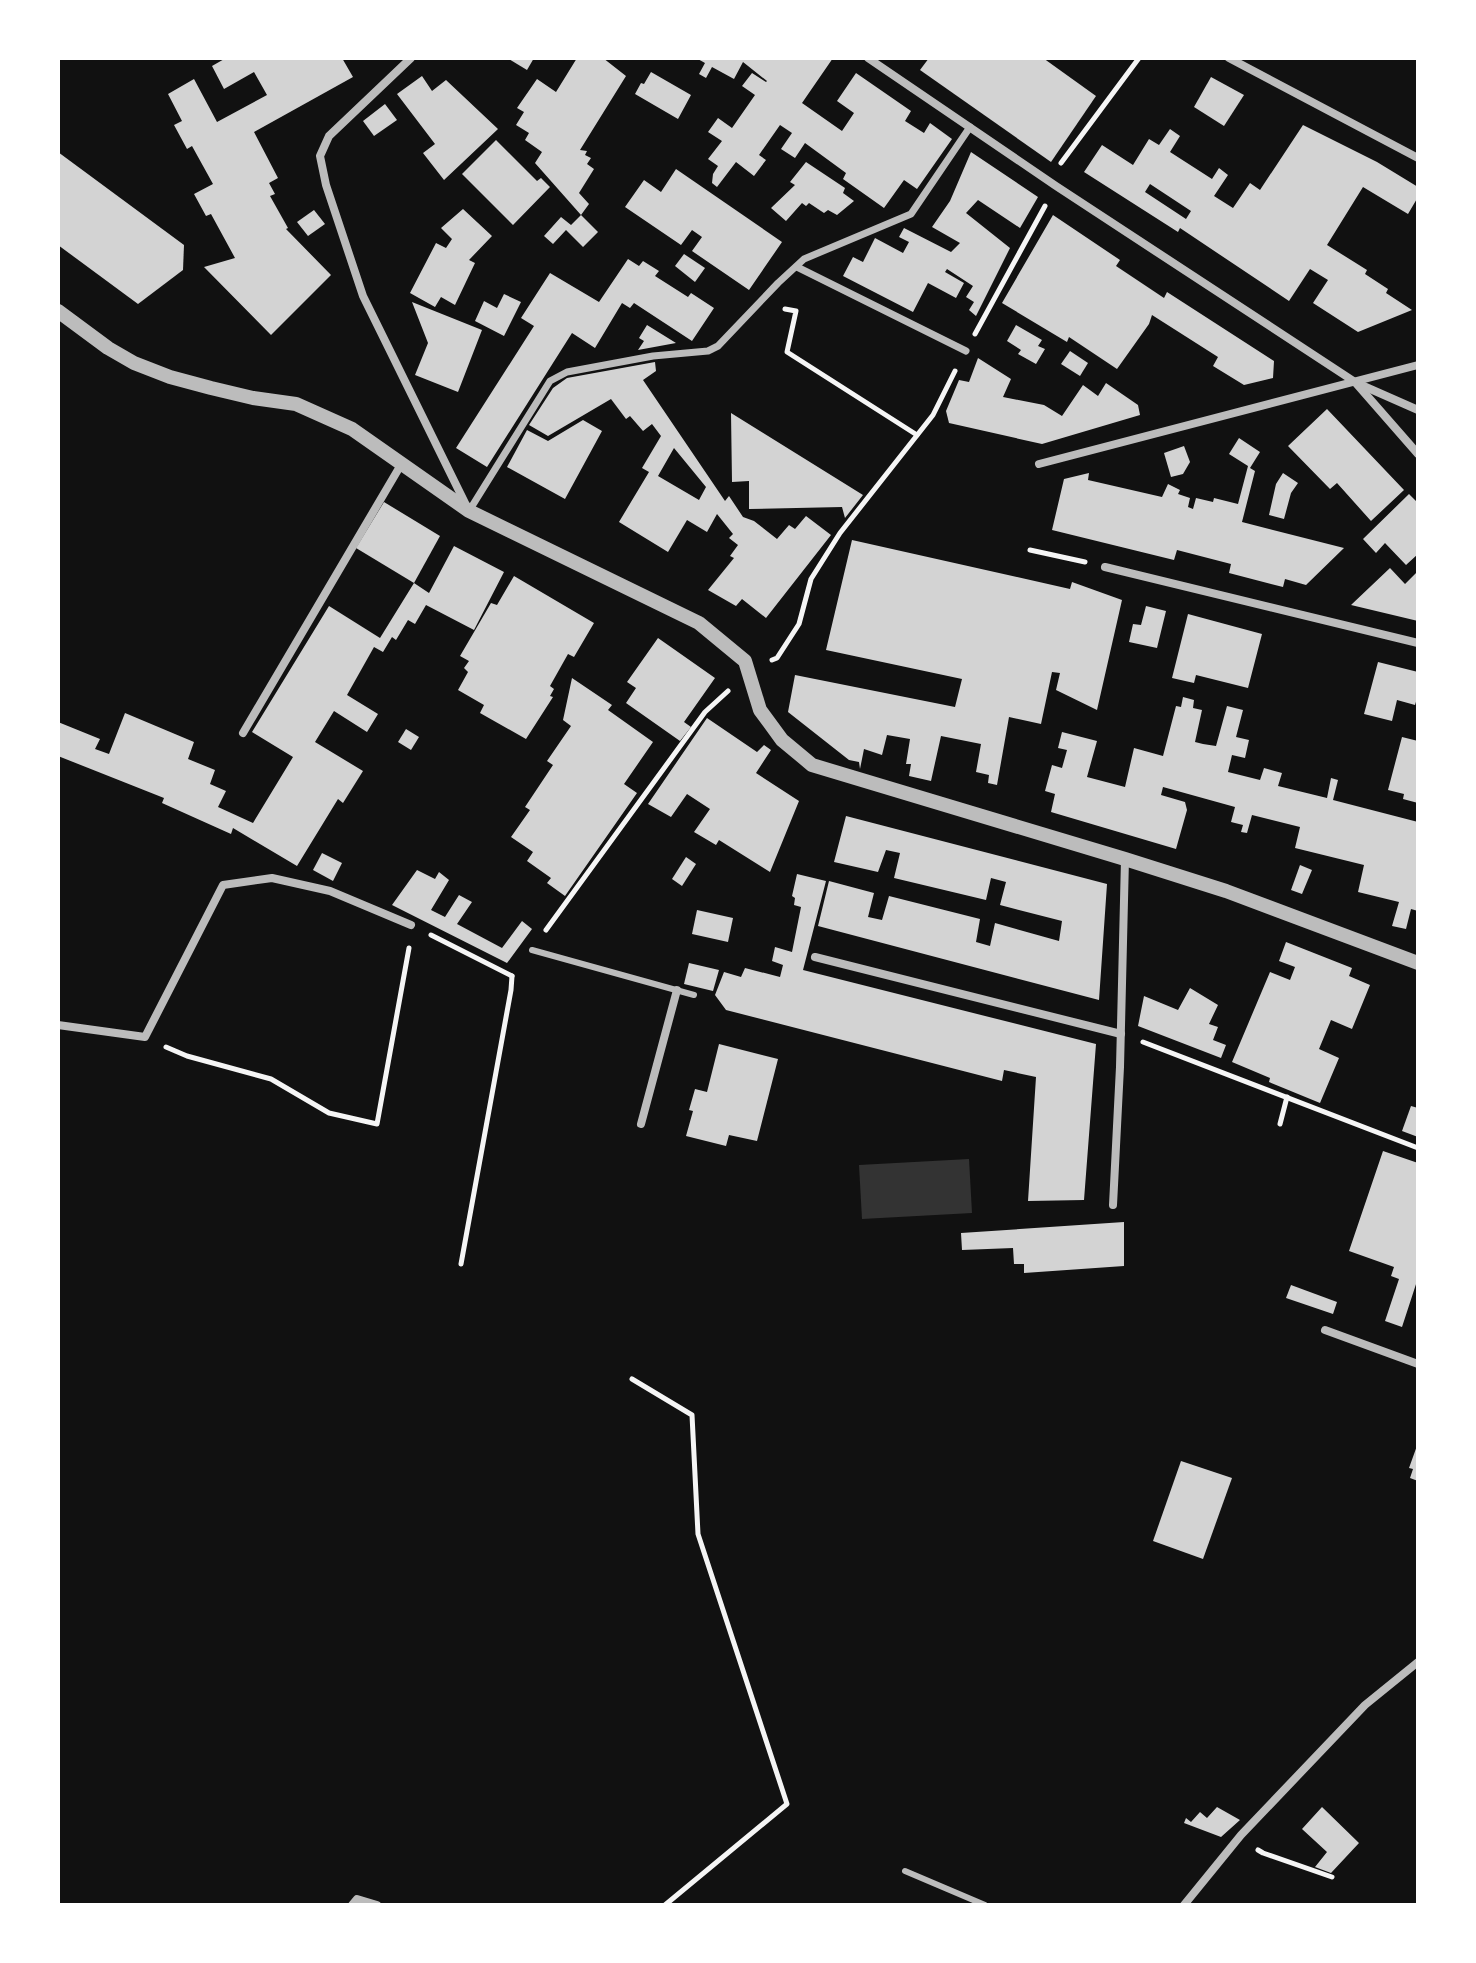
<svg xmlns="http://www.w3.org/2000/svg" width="1476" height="1963" font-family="Rubik,sans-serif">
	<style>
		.water { fill: #333 }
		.building { fill: #d3d3d3; fill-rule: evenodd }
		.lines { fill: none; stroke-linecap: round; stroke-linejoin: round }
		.path { stroke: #f5f5f5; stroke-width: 5 }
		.service { stroke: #bcbcbc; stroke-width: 6 }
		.pedestrian { stroke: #bcbcbc; stroke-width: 7 }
		.minor { stroke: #bcbcbc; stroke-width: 8 }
		.tertiary { stroke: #bcbcbc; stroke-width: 14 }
	</style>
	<rect width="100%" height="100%" fill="#111"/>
	<!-- water -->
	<polygon class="water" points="969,1159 972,1213 862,1219 859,1165"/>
	<!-- building -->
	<g class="building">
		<polygon points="226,58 342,58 353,77 254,132 278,178 269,183 275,194 270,196 288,228 286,229 331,275 271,335 204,267 235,258 211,214 206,216 194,194 213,184 192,146 187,149 174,125 182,121 168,94 194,79 217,122 267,95 254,72 224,89 212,66"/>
		<polygon points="507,58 534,58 527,70"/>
		<polygon points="577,58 603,58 626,76 580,150 587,151 585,155 591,158 587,164 594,169 579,193 589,204 581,215 535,163 542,152 525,140 529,133 516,125 524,112 517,108 537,79 556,92"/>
		<polygon points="696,58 833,58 802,103 842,131 854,113 837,101 856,73 911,111 905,121 924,133 930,123 952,139 917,189 904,180 884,208 843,179 846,173 805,143 795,158 781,149 792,133 780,125 759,155 766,160 754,176 736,162 717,187 712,183 713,174 718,166 708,159 722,141 708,132 718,118 732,128 755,95 742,86 752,73 766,82 767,81 743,62 734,79 712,67 706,78 699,74 705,63"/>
		<polygon points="929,58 1043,58 1096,96 1051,162 920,70"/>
		<polygon points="651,72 691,95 678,119 635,94 641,83 644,84"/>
		<polygon points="422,76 432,91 446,80 498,129 444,180 423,153 435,144 397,94"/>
		<polygon points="1211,77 1244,95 1224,126 1194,107"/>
		<polygon points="385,104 397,120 374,136 363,121"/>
		<path d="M 1303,125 L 1377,162 L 1418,187 L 1418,197 L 1408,214 L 1363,187 L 1327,245 L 1367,270 L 1365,274 L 1388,289 L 1386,293 L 1412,310 L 1358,332 L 1313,303 L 1328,280 L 1310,269 L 1289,301 L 1180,228 L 1178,232 L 1084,172 L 1102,145 L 1133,165 L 1149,139 L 1159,145 L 1170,129 L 1180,136 L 1170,152 L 1212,179 L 1219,168 L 1228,175 L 1214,196 L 1233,208 L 1250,183 L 1260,190 ZM 1150,184 L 1191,211 L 1186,219 L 1145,192 Z"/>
		<polygon points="496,140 537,181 541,178 550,187 513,225 462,174"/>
		<polygon points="58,152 184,245 183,270 138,304 58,245"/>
		<polygon points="971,152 1038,197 1020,228 978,200 966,213 1010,248 976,316 969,310 974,302 966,297 973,286 947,269 945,272 964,283 956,298 928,283 913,312 843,276 853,257 863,262 875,238 903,253 909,242 899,237 904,228 951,252 960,243 932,227 950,201"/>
		<polygon points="806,162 845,188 843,193 854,201 837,215 828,210 824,213 809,203 806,206 802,203 786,221 771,208 795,185 790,182"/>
		<polygon points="676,169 782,242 749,290 692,251 702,237 692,230 681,245 625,207 644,180 661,192"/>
		<polygon points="463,209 492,236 469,260 475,263 455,305 441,297 435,307 410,293 436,243 446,248 452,239 441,228"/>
		<polygon points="314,210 325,224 308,236 297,222"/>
		<polygon points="581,215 598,232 583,247 566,230 553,244 544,236 561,217 571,225"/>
		<polygon points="1053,215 1120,260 1116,266 1164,298 1167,292 1274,361 1273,378 1244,385 1213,366 1218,357 1152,315 1149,324 1117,369 1069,337 1067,342 1002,303"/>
		<polygon points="684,254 705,268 695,282 675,266"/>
		<polygon points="628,259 639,266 643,261 659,271 655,276 688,297 691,293 714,308 692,341 634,303 630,308 622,303 595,348 572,333 487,467 456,448 534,326 521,318 550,273 599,302"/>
		<polygon points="504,294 521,302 504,336 475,321 484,301 497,308"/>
		<polygon points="412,302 482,330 458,392 415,375 428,343"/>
		<polygon points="647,325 676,343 638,350 644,341 639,338"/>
		<polygon points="1016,325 1042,340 1038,346 1045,349 1036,364 1018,354 1021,350 1007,341"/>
		<polygon points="1070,351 1088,363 1080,376 1061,364"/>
		<polygon points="978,358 1011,379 1003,397 1044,405 1062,416 1083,385 1098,396 1106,383 1138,405 1140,415 1042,444 949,423 946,411 959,380 969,382"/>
		<path d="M 655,362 L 656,371 L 643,380 L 725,501 L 729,496 L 743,517 L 754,521 L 777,539 L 789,525 L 795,529 L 806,516 L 831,535 L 766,618 L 742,599 L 736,606 L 708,590 L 734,558 L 730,556 L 738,545 L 729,538 L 733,534 L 717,514 L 707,532 L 687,520 L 668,552 L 619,522 L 649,472 L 642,468 L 661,436 L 652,424 L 643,431 L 630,416 L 626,419 L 611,399 L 548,436 L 529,425 L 553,388 L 567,378 ZM 674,448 L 706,487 L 699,500 L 658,476 Z"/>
		<polygon points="1327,409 1404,490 1371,521 1337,483 1330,489 1288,446"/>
		<polygon points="731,413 863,495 845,518 842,507 749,509 749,481 732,482"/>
		<polygon points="583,420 602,431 565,499 507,467 527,430 548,441"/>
		<polygon points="1239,438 1260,452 1250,468 1255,471 1242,522 1344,548 1306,585 1285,579 1283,587 1229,573 1231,564 1177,550 1174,560 1052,530 1064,479 1089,473 1088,480 1162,497 1168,484 1180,490 1178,494 1190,498 1188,507 1193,509 1196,498 1213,502 1214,498 1238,504 1248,466 1229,454"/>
		<polygon points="1184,446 1190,462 1183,474 1171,477 1164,453"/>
		<polygon points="1283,473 1298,483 1291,493 1284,519 1269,515 1276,484"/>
		<polygon points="1409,494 1418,503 1418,554 1406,565 1385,543 1376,553 1363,539"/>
		<polygon points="384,502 440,536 414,583 356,548"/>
		<polygon points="852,540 1070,589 1072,582 1122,600 1097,710 1056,690 1060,673 1052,672 1041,724 1009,717 997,785 988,783 989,775 976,772 981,744 941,736 931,781 909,776 911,764 906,764 910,739 887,735 882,755 864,749 860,769 859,762 849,760 788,712 795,675 955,707 962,679 826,650"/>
		<polygon points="454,546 504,572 474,630 426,605 415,624 408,620 396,640 392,637 383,652 374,647 347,695 378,714 367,732 334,711 315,742 363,771 343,803 338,799 297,866 233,828 231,834 162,803 164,798 58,756 58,722 100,739 95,749 109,754 125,713 194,742 188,759 215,770 210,784 226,791 218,807 253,823 293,757 252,732 329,606 380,638 414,583 429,593"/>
		<polygon points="1390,568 1405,584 1418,571 1418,621 1351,605"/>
		<polygon points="514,576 594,623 574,657 568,654 550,686 554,689 550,696 553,697 526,739 480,713 484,705 458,690 468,672 464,668 469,661 460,656 491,603 497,605"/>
		<polygon points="1146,606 1166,611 1157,648 1129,642 1133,624 1141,625"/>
		<polygon points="1188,614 1262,634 1248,688 1196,675 1194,683 1172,678"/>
		<polygon points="658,638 715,678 684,722 691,727 680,741 626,703 636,688 627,682"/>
		<polygon points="1378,662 1418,672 1418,695 1415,705 1397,700 1392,721 1364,714"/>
		<polygon points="572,678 612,705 608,710 653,742 624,784 637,793 565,896 547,883 551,878 527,861 533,852 511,837 530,810 525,807 553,765 547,761 571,726 563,720"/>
		<polygon points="1183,697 1194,700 1193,708 1202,710 1195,742 1203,744 1216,746 1227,706 1243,710 1236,737 1249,740 1245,758 1232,755 1228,772 1260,780 1264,768 1282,773 1278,786 1327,798 1331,778 1338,780 1333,800 1418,822 1418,911 1411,909 1406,929 1392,926 1399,902 1358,892 1364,865 1295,848 1300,827 1252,815 1247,833 1241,832 1243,825 1231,822 1235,807 1163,787 1161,795 1185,802 1187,810 1176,849 1051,812 1055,794 1045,791 1052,765 1062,768 1067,750 1058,748 1062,732 1097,741 1087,777 1125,787 1134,748 1163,756 1176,706 1181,707"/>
		<polygon points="707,718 757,752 764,745 771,750 756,773 799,801 770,872 719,840 716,845 694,832 710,809 687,794 671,817 648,804"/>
		<polygon points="406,729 419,737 411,750 398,742"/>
		<polygon points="1402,737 1418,741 1418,803 1403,799 1404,794 1388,790"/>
		<polygon points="846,816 1107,884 1099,1000 818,926 829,881 874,893 868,917 882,920 889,896 980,919 976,942 990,946 995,923 1059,941 1062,921 1000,905 1006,882 991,878 986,900 894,878 900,853 886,850 878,872 834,862"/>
		<polygon points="322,853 342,863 333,881 313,870"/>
		<polygon points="686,857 696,864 682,886 672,879"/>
		<polygon points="1300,865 1312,870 1302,894 1291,890"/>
		<polygon points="417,870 435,879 439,872 449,880 431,910 445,917 459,895 472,902 457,924 502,948 522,921 532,929 507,963 392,905"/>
		<polygon points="797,874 826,881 803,970 1096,1044 1084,1200 1028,1201 1036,1077 1004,1070 1002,1081 726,1010 715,995 724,972 741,977 745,968 780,977 783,965 772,961 775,947 792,952 801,907 794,905 795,898 792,896"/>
		<polygon points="697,910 733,918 728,942 692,934"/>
		<polygon points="1286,942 1352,968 1349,976 1370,985 1352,1029 1331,1020 1319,1049 1339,1058 1320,1103 1269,1082 1270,1078 1232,1062 1270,972 1290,980 1295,967 1279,961"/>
		<polygon points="689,963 719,970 713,991 684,984"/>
		<polygon points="1190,988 1218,1005 1209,1024 1218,1027 1213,1040 1226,1045 1221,1058 1138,1026 1144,996 1178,1010"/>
		<polygon points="719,1044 778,1059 757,1141 729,1135 726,1146 686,1136 693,1111 689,1110 695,1089 707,1092"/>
		<polygon points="1411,1106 1418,1108 1418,1137 1402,1131"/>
		<polygon points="1383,1151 1418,1163 1418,1278 1402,1327 1385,1321 1399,1279 1391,1276 1394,1267 1349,1251"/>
		<polygon points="1124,1222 1124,1266 1024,1273 1024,1264 1014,1264 1013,1248 962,1250 961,1233"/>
		<polygon points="1291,1285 1337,1302 1333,1314 1286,1298"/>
		<polygon points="1418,1443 1418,1481 1410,1478 1413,1469 1409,1468"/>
		<polygon points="1181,1461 1232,1478 1203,1559 1153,1541"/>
		<polygon points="1217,1807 1240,1820 1221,1837 1184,1823 1186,1818 1191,1822 1200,1812 1207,1818"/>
		<polygon points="1322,1807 1359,1843 1331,1873 1315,1867 1327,1852 1302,1829"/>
	</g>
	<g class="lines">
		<!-- path -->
		<g class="path">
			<polyline points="1061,163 1139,58"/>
			<polyline points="785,309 796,311 787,352 917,435"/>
			<polyline points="975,334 1045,206"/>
			<polyline points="1030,550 1085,562"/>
			<polyline points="772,660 777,658 799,624 811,579 840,533 933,415 955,371"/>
			<polyline points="546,930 705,712 728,691"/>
			<polyline points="431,935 512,976"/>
			<polyline points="1143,1042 1418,1148"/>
			<polyline points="166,1047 187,1056 271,1079 329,1113 377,1124 409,948"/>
			<polyline points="1280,1124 1287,1097"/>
			<polyline points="461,1264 511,990 512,976"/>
			<polyline points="632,1379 692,1415 698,1534 787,1804 665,1905"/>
			<polyline points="1258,1850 1263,1853 1332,1877"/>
		</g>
		<!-- service -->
		<g class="service">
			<polyline points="532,950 694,995"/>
			<polyline points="905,1871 985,1905"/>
		</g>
		<!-- pedestrian -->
		<g class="pedestrian">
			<polyline points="797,267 966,351"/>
			<polyline points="469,511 550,381 567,372 653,356 708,351 718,346 778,283 804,259 911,214 970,127"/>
		</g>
		<!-- minor -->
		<g class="minor">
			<polyline points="411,58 329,136 320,156 326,185 363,296 467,507"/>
			<polyline points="868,58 1056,186 1355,382 1418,454"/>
			<polyline points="1229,58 1418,158"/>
			<polyline points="1359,384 1418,410"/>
			<polyline points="1039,464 1418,365"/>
			<polyline points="1105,567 1418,643"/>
			<polyline points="243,733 402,463"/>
			<polyline points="815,957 1121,1034"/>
			<polyline points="58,1025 145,1037 223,885 272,878 330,891 411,925"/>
			<polyline points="641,1124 677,990"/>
			<polyline points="1113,1205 1120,1067 1125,859"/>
			<polyline points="1325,1330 1418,1364"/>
			<polyline points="352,1905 357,1899 377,1905"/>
			<polyline points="1184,1905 1241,1835 1365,1705 1418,1662"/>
		</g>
		<!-- tertiary -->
		<polyline class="tertiary" points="58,311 108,348 134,363 170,377 211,388 253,398 296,404 352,429 469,511 699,623 745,661 760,710 782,740 812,765 1125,859 1226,891 1418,963"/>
	</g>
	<!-- border -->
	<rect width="1476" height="1963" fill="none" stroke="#ffffff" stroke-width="120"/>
</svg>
